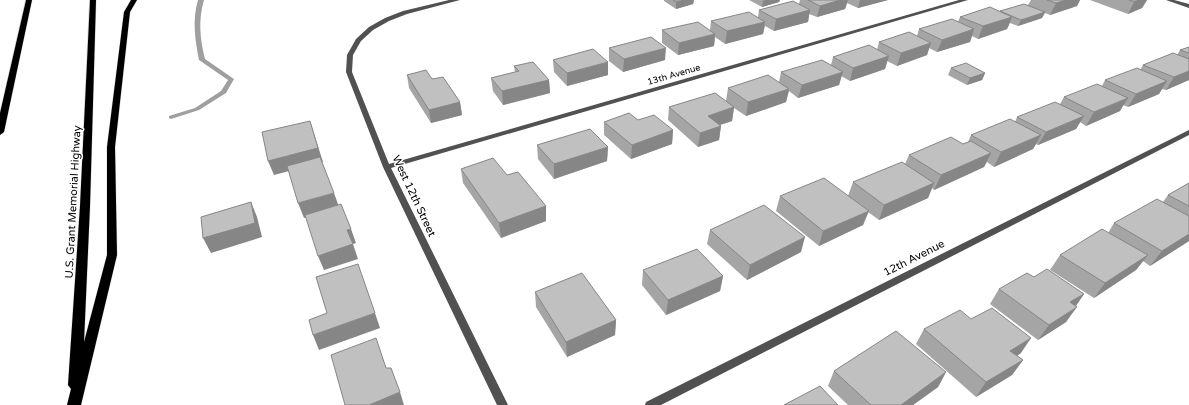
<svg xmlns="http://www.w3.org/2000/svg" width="1189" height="405" font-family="'Varela Round',sans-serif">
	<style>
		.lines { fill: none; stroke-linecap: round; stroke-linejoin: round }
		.stream { fill: #9f9f9f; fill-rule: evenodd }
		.primary-casing { stroke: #dbdbdb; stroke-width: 1 }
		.minor { fill: #515151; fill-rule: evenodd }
		.primary { fill: #000; fill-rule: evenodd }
		.wall { fill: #a5a5a5 }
		.shaded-wall { fill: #868686 }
		.building { fill: #c0c0c0; stroke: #868686 }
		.labels { text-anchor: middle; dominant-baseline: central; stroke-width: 3; stroke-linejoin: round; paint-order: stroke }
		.far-street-label { font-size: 9px; fill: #000; stroke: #fff }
		.street-label { font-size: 11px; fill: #000; stroke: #fff }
	</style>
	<rect width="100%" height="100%" fill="#fff"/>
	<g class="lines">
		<!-- stream -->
		<path class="stream" d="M 198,0 L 204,0 C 198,20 200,39 205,59 L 234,79 L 226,93 L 199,110 L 171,119 L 169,118 L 169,116 L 195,108 L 221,91 L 228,80 L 199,60 C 195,40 192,20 198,0 Z"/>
		<defs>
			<g id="primary">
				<polygon points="26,0 32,0 4,132 0,135 0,113"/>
				<polygon points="90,0 96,0 90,206 84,342 107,255 107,147 124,12 131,0 137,0 130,12 115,147 117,255 81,405 67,405 71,389 68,385 80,206"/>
			</g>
		</defs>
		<!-- primary casing -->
		<use href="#primary" class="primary-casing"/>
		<!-- minor -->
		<g class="minor">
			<polygon points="449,0 460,0 407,14 389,21 373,30 361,41 353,55 352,72 389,164 959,0 968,0 391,168 508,405 497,405 383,167 346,72 347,55 356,39 369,27 385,18 403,11"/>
			<polygon points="1166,0 1174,0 1189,4 1189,8"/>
			<polygon points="1189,130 1189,135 661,405 645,405 646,402"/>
		</g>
		<!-- primary -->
		<use href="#primary" class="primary"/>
	</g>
	<!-- wall -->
	<g class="wall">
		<polygon points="664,0 694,0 693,4 676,9 664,1"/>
		<polygon points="749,0 780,0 779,2 762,7"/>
		<polygon points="800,0 888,0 858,8 847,3 845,9 817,17 809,14 808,22 774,31 765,26 763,34 725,44 715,37 714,46 678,55 662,43 662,30 710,30 711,21 758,17 759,10 799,4"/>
		<polygon points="1031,0 1080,0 1077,6 1050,15 1045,13 1042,18 1018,26 1010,23 1007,29 978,39 972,36 970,42 937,52 929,48 927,55 897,66 887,61 885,69 850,81 841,76 839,85 798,98 789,91 786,102 746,116 734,108 732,121 720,125 721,126 719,140 698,147 668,120 669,107 726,101 728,88 779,82 781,72 831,65 833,57 877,50 879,42 917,36 919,29 958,22 960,17 1000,12 1028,5"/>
		<polygon points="1090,0 1147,0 1142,8 1128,14"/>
		<polygon points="1189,47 1189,80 1166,90 1162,89 1159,94 1128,107 1123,105 1120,111 1086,126 1080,122 1076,129 1038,145 1036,144 1033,149 994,167 987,162 984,167 934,190 932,188 928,198 879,220 868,212 863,225 819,246 776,211 780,196 848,196 853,182 905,164 909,155 963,144 968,142 971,135 1015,122 1017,117 1060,104 1064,97 1102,86 1105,80 1140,70 1143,65 1177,55 1180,50"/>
		<polygon points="609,48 665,60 623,72 609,61"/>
		<polygon points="553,60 608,75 567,86 554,72"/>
		<polygon points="514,66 549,80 550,93 503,105 493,91 491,78 515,72"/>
		<polygon points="951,68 985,73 982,80 967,85 948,75"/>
		<polygon points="407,75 432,79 460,102 462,115 431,123 409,88"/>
		<polygon points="638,120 673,130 672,144 631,159 604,135 604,122"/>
		<polygon points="537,145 608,147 607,161 554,179 538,159"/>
		<polygon points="461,169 546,206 546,221 501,238 463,183"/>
		<polygon points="1189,183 1189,241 1150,266 1143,261 1136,270 1094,298 1050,270 1060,255 1108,233 1114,223 1163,202 1168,195"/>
		<polygon points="710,230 801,252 747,280 707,244"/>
		<polygon points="643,270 723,276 720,291 666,315 642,285"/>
		<polygon points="1034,277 1084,294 1075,306 1066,322 1038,340 990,304 999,289"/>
		<polygon points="535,292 616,320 615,335 567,357 536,307"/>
		<polygon points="971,319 1021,353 1017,356 1023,360 1012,375 976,397 916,344 924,329"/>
		<polygon points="834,371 946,372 938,387 913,405 848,405 828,386"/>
	</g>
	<!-- shaded-wall -->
	<g class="shaded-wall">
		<polygon points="685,0 694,0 693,4 676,9 676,2"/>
		<polygon points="765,0 780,0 779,2 762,7 763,1"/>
		<polygon points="840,0 848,0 845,9 817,17 820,6"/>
		<polygon points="860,0 888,0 858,8"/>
		<polygon points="1066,0 1080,0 1077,6 1050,15 1056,3"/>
		<polygon points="1139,0 1147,0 1142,8 1128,14 1134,2"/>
		<polygon points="810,10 808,22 774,31 776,19"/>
		<polygon points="1045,12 1042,18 1018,26 1021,20"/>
		<polygon points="1012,17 1007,29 978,39 983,26"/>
		<polygon points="765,22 763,34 725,44 727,31"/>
		<polygon points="974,29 970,42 937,52 942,40"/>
		<polygon points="715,34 714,46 678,55 679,43"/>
		<polygon points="931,43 927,55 897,66 901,53"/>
		<polygon points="666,48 665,60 623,72 624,59"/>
		<polygon points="889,56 885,69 850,81 853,68"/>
		<polygon points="608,62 608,75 567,86 567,73"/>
		<polygon points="1189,71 1189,80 1166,90 1174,77"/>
		<polygon points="843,72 839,85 798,98 802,85"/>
		<polygon points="985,73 982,80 967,85 970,78"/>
		<polygon points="549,80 550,93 503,105 502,91"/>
		<polygon points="1167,81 1159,94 1128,107 1136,94"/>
		<polygon points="789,89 786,102 746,116 748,102"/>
		<polygon points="1128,98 1120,111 1086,126 1094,112"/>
		<polygon points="460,102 462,115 431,123 429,110"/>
		<polygon points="734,107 732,121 707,129 708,116"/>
		<polygon points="1084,116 1076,129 1038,145 1046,132"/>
		<polygon points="310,121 323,162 274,175 268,161"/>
		<polygon points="721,126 719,140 698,147 700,133"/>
		<polygon points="673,130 672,144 631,159 632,145"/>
		<polygon points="1041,135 1033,149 994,167 1001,152"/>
		<polygon points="608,147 607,161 554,179 554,164"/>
		<polygon points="991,153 984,167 934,190 941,175"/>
		<polygon points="934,183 928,198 879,220 884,205"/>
		<polygon points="334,193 339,207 304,218 298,203"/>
		<polygon points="251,202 257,217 262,237 211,253 203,238"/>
		<polygon points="546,206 546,221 501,238 499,223"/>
		<polygon points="869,211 863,225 819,246 823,231"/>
		<polygon points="351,229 356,243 353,244 358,259 324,270 318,256 347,230"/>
		<polygon points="1189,234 1189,241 1150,266 1162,251"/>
		<polygon points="805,237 801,252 747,280 750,265"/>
		<polygon points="1148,255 1136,270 1094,298 1105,283"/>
		<polygon points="723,276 720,291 666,315 668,300"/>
		<polygon points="1084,294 1074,309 1070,302"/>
		<polygon points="1077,307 1066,322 1038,340 1049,325"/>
		<polygon points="375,313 380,328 319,350 313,335"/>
		<polygon points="616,320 615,335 567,357 566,342"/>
		<polygon points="1031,338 1021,353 1000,366 1010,351"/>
		<polygon points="1023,360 1012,375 976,397 986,382"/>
		<polygon points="946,372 938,387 913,405 901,405"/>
		<polygon points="400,392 404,405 369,405"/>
	</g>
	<!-- building -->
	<g class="building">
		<polygon points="673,0 685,0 676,2"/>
		<polygon points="808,0 840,0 820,6"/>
		<polygon points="1047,0 1066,0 1056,3"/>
		<polygon points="1129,0 1139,0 1134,2"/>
		<polygon points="793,1 810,10 776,19 759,10"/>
		<polygon points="1024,4 1045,12 1021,20 1000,11"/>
		<polygon points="990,7 1012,17 983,26 960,17"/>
		<polygon points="749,12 765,22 727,31 711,21"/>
		<polygon points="952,19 974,29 942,40 919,29"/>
		<polygon points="698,22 715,34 679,43 662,30"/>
		<polygon points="909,32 931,43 901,53 879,42"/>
		<polygon points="651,37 666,48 624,59 609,48"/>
		<polygon points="869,45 889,56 853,68 833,57"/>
		<polygon points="1189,47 1189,53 1180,50"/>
		<polygon points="593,49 608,62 567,73 553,60"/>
		<polygon points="1173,53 1189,59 1189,71 1174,77 1143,65"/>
		<polygon points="822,60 843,72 802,85 781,72"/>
		<polygon points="533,62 549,80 502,91 491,78 519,71 514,66"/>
		<polygon points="966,63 985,73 970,78 951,68"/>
		<polygon points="1137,68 1167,81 1136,94 1105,80"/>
		<polygon points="426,70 432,79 443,77 460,102 429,110 407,75"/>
		<polygon points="768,75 789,89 748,102 728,88"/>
		<polygon points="1097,84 1128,98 1094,112 1064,97"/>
		<polygon points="715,93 734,107 708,116 721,126 700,133 669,107"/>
		<polygon points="1055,102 1084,116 1046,132 1017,117"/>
		<polygon points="629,113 638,120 654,115 673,130 632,145 604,122"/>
		<polygon points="1010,119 1041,135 1001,152 971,135"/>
		<polygon points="310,121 318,148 268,161 262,132"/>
		<polygon points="590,129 608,147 554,164 537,145"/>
		<polygon points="951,137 963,144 971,141 991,153 941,175 909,155"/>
		<polygon points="320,157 334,193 298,203 287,166"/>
		<polygon points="493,158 507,175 518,172 546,206 499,223 461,169"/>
		<polygon points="902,162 934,183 884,205 853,182"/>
		<polygon points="824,178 869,211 823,231 780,196"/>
		<polygon points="1189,183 1189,206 1168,195"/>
		<polygon points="1157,199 1189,216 1189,234 1162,251 1114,223"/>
		<polygon points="251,202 255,223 203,238 201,217"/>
		<polygon points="341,204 351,229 347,230 353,244 318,256 305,215"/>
		<polygon points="764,205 805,237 750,265 710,230"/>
		<polygon points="1102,229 1148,255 1105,283 1060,255"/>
		<polygon points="697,249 723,276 668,300 643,270"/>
		<polygon points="358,264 375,313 313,335 309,320 327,313 316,277"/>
		<polygon points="1047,269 1084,294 1070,302 1077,307 1049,325 999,289 1027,273 1034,277"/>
		<polygon points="582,273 616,320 566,342 535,292"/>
		<polygon points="992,308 1031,338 1010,351 1023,360 986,382 924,329 960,310 971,319"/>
		<polygon points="896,331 946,372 901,405 871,405 834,371"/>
		<polygon points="376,338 386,368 391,368 400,392 369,405 345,405 331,355"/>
		<polygon points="820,386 838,405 784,405"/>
	</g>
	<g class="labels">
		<!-- far-street labels -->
		<g class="far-street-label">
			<text transform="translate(674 75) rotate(-16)">13th Avenue</text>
		</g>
		<!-- street labels -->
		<g class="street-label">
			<text transform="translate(414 196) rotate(65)">West 12th Street</text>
			<text transform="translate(73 202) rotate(-87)">U.S. Grant Memorial Highway</text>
			<text transform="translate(914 258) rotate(-27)">12th Avenue</text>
		</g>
	</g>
</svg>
